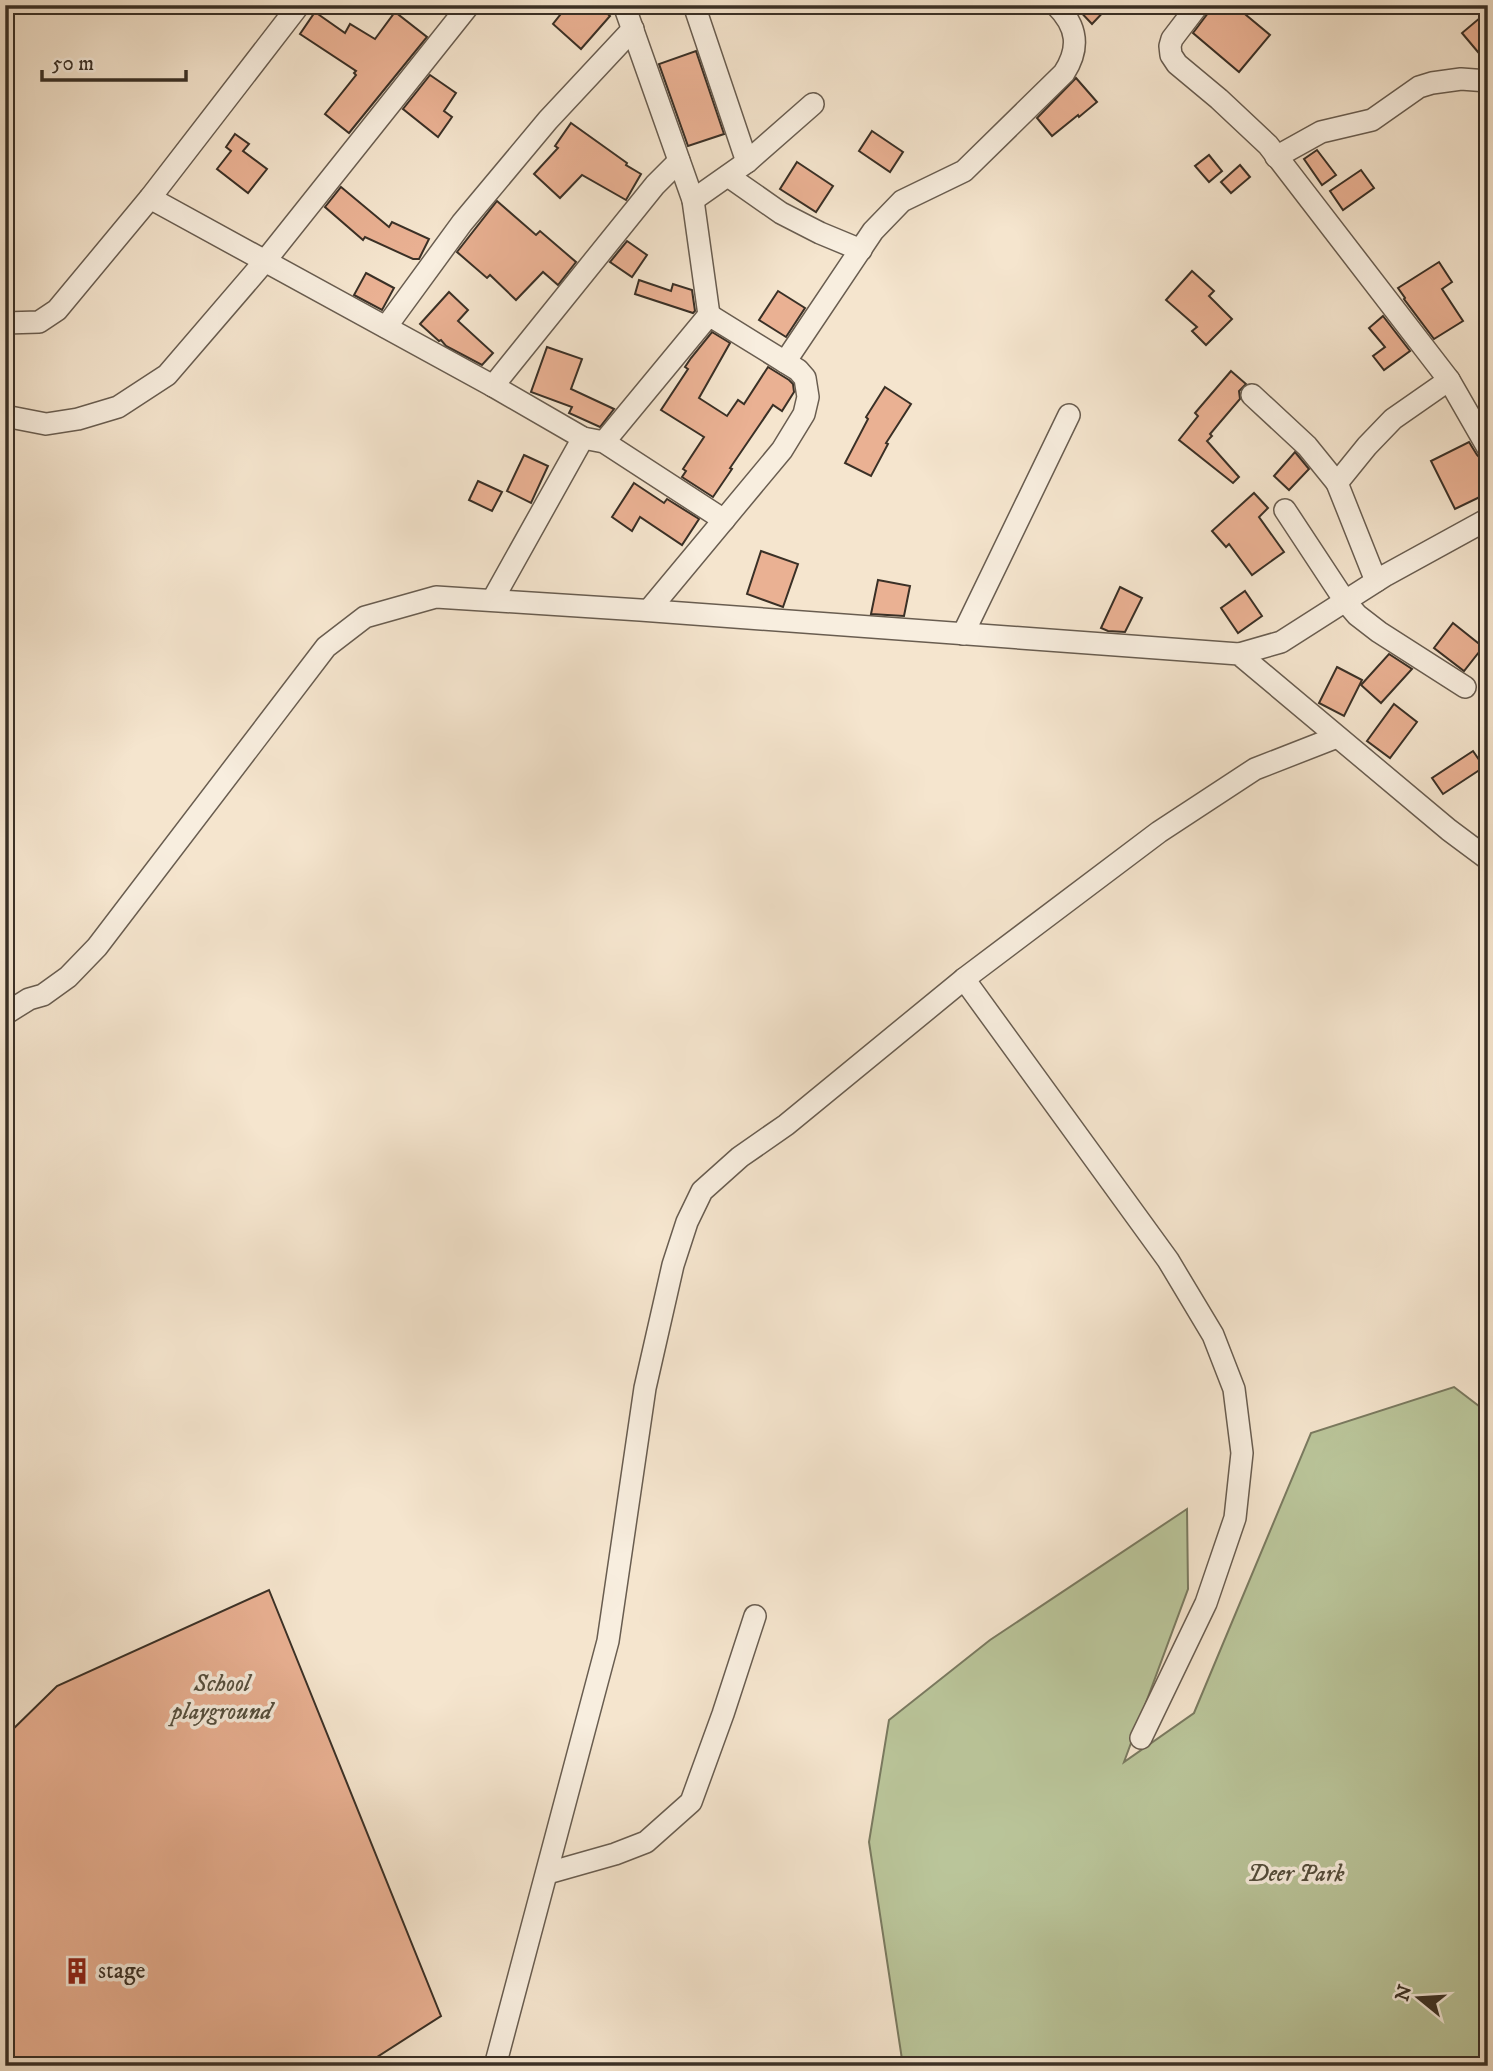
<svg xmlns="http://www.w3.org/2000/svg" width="1493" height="2071" font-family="'IM FELL DW Pica',serif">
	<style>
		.green { fill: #bac59a; stroke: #7a7a60; stroke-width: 2 }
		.building { fill: #eab193; stroke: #3a3026; stroke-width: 2 }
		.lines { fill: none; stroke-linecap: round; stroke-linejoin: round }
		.minor-casing { stroke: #695d50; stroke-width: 24 }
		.minor { stroke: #f8eedf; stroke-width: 21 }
		.labels { text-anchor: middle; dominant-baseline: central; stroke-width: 7; stroke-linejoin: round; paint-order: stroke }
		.park-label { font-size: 24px; font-style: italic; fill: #544e3d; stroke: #f8eedf }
		.poi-label { font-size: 24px; fill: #3a3026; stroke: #f8eedf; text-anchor: start }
	</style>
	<rect width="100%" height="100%" fill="#f5e5ce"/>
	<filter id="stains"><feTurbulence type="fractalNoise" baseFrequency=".00286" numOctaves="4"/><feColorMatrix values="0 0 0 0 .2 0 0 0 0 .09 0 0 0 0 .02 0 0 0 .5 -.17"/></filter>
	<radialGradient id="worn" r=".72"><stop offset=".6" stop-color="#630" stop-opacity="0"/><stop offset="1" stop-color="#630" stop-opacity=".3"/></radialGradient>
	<!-- green -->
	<polygon class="green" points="1454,1387 1488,1413 1488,2066 903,2066 869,1842 889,1720 990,1640 1187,1509 1188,1589 1124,1762 1194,1713 1311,1433"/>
	<!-- building -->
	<g class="building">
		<polygon points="568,5 598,5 610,16 581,49 553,24"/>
		<polygon points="1074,5 1110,5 1092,24"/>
		<polygon points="1211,5 1234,5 1270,35 1239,72 1193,33 1208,13"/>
		<polygon points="315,12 345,33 350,24 375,39 395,12 427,37 349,133 325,114 356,75 354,73 356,71 300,34"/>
		<polygon points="1481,17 1488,19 1488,64 1462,33"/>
		<polygon points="696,51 724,134 688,146 659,64"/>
		<polygon points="430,75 456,93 444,111 452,117 438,137 403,109"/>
		<polygon points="1076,78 1097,102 1079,117 1078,115 1052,136 1037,118"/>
		<polygon points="571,123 627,163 626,165 641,174 626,200 582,175 560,198 534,174 558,148 555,146"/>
		<polygon points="872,131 903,152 890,172 859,151"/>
		<polygon points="235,134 249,144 243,151 267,169 248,193 217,169 231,151 226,147"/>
		<polygon points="1317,150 1336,175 1322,185 1304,159"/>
		<polygon points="1209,155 1222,171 1209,182 1195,166"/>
		<polygon points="797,162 833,186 816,212 780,189"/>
		<polygon points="1240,165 1250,177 1231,193 1221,182"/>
		<polygon points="1361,170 1374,188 1343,210 1330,191"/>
		<polygon points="341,187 389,227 392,222 429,239 419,259 413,259 365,237 363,240 325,207"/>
		<polygon points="497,201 536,235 540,231 576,262 558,285 543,272 516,300 490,275 487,278 457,252"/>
		<polygon points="627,241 647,255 632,277 610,262"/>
		<polygon points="1439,262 1452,282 1442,289 1463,321 1434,339 1404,299 1405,298 1398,288"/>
		<polygon points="1192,271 1214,291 1209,296 1232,319 1206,345 1192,331 1197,327 1166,300"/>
		<polygon points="366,273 394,288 382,310 354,295"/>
		<polygon points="639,280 671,291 673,284 692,290 695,311 693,313 635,294"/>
		<polygon points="778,291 805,308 786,337 759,320"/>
		<polygon points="449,292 468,310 458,321 493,353 482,365 446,346 441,340 439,341 420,324"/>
		<polygon points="1383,316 1410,351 1384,370 1373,356 1385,347 1369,328"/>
		<polygon points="712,332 730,343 699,398 727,416 738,400 744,404 768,367 789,380 793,384 794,392 782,411 773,405 730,468 732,469 713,497 682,477 686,471 683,469 704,437 661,410 688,369 685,367 691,358"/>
		<polygon points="547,347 582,359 571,389 614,409 600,427 569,413 572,407 531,392"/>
		<polygon points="1231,371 1246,384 1239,391 1240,399 1210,434 1212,436 1207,441 1239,477 1233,483 1179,440 1198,416 1195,413"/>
		<polygon points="885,387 911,404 886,443 888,444 871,476 845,463 868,419 866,417"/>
		<polygon points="1469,442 1477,455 1482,460 1488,461 1488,493 1455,509 1431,461"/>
		<polygon points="1295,452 1309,469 1289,490 1274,476"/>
		<polygon points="524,455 548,466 531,503 507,491"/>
		<polygon points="478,481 502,492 492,511 469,500"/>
		<polygon points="634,483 664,503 667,499 699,519 682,545 640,517 632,531 612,517"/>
		<polygon points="1254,493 1268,508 1259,517 1284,552 1252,575 1229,544 1226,547 1212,531"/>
		<polygon points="761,551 798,564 783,607 747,594"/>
		<polygon points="878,580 910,586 904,616 871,614"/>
		<polygon points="1120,587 1142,598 1125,632 1108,631 1101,628"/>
		<polygon points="1245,591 1262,616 1238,633 1221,608"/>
		<polygon points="1453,623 1483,647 1464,671 1434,648"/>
		<polygon points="1389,654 1412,669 1381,703 1361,685"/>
		<polygon points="1337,667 1362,680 1344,716 1319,703"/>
		<polygon points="1394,704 1417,722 1390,758 1367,741"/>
		<polygon points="1473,751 1484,767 1443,794 1432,778"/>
		<polygon points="269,1590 441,2016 363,2066 5,2066 5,1737 57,1686"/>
	</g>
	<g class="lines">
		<defs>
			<g id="minor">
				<polyline points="624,5 693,200 709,315"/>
				<polyline points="694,5 747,162"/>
				<polyline points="1198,5 1172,39 1170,46 1171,55 1177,64 1219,99 1268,145 1449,380 1488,448"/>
				<polyline points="1487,5 1488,6"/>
				<polyline points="1276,157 1321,132 1372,120 1419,87 1432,83 1461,79 1488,81"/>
				<polyline points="679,161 655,185 493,386 583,438 604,442 724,520"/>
				<polyline points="728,176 781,213 820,233 861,250"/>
				<polyline points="150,198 493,386"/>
				<polyline points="693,200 747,162 813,104"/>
				<polyline points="5,323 39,322 57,310 150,198 299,5"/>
				<polyline points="386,327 462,223 548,120 633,29"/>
				<polyline points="1252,395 1307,446 1337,483"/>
				<polyline points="5,414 10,417 46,424 78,419 118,407 167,375 265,261 469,5"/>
				<polyline points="604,442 709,315 785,362"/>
				<polyline points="1285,510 1345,601 1357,615 1379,632 1465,687"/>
				<polyline points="1376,581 1337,483 1367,446 1393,419 1449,380"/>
				<polyline points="493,599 583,438"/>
				<path d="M 649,610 L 782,450 L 804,414 L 808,397 L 805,378 L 798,370 L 785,362 L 873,231 L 902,201 L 964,171 L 1064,73 C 1080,48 1078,27 1056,5"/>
				<polyline points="963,634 1069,415"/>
				<polyline points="1239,654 1281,642 1386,575 1488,519"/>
				<polyline points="964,979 1168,1260 1213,1335 1234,1389 1242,1453 1235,1518 1206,1603 1141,1738"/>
				<polyline points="5,1014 29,999 43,995 68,977 97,947 326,647 365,617 436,597 640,610 1239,654 1449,830 1488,859"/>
				<polyline points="548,1873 615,1854 646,1842 691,1802 723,1714 755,1616"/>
				<polyline points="495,2066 608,1641 645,1388 673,1265 687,1222 702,1191 740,1157 786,1125 964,979 1159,832 1255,769 1337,737"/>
			</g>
		</defs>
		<!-- minor casing -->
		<use href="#minor" class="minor-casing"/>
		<!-- minor -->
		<use href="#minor" class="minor"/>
	</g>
	<!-- icons -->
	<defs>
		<symbol id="building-bare" viewBox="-9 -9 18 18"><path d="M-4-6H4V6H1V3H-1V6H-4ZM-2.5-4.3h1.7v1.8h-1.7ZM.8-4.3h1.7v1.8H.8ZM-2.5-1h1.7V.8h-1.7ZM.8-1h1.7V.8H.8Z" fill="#8f2418" stroke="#f8eedf" stroke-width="2.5" paint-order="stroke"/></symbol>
	</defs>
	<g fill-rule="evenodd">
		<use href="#building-bare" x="58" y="1952" width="38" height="38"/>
	</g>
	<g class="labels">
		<!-- park labels -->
		<g class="park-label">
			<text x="222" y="1684">School<tspan x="222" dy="28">playground</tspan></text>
			<text x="1296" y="1874">Deer Park</text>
		</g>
		<!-- poi labels -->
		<g class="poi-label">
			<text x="98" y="1971">stage</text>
		</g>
	</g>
	<!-- margin -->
	<rect width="1493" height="2071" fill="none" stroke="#f5e5ce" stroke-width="28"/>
	<rect x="7" y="7" width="1479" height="2057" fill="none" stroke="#3a3026" stroke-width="3.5"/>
	<rect x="14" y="14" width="1465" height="2043" fill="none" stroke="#3a3026" stroke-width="2"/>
	<!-- north arrow -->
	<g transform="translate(1419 1998) rotate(288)" stroke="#f8eedf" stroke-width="5" paint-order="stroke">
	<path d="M0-5L12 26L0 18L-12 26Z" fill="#3a3026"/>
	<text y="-10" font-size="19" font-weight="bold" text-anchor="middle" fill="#3a3026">N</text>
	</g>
	<!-- scale -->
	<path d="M42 70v10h144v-10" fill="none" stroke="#3a3026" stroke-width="3.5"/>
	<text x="52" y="70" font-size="21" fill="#3a3026" stroke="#f8eedf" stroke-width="5" paint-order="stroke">50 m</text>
	<rect width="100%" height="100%" filter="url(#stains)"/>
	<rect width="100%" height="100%" fill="url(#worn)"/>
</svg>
